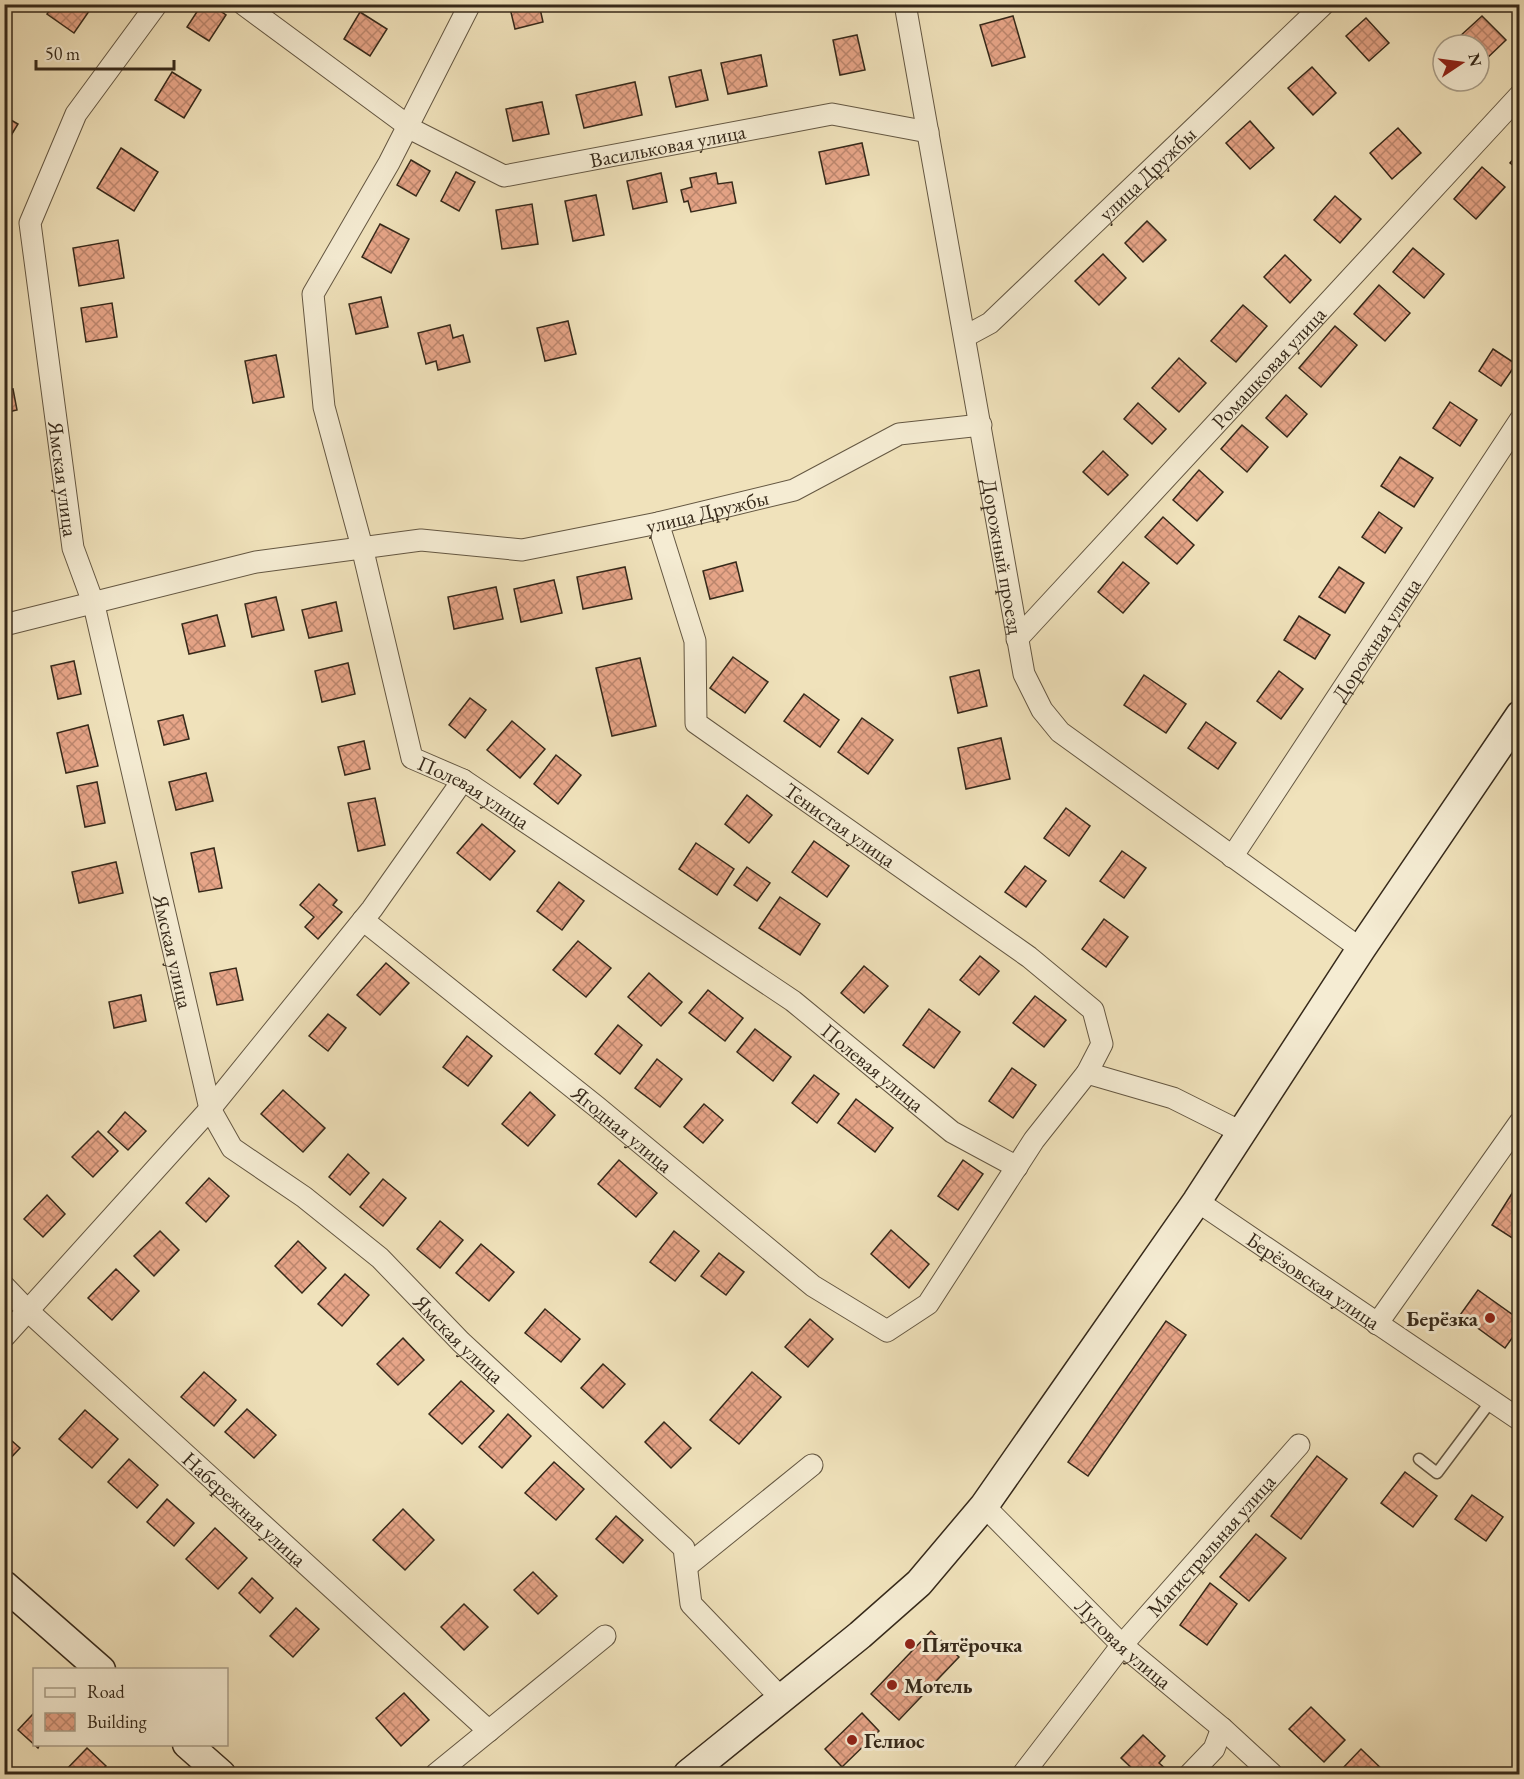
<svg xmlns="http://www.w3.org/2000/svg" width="1524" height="1779" font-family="'EB Garamond',serif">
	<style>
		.building { fill: url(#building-cross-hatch); stroke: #36291a; stroke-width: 1.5 }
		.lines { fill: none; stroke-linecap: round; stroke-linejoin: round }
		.lane-casing { stroke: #645742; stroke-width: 13 }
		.street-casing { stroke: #645742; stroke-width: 23 }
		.secondary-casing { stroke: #36291a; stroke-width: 31 }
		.lane { stroke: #f5ecd3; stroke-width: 10 }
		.street { stroke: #f5ecd3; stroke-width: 21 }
		.secondary { stroke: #f5ecd3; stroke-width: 28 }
		.poi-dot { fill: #8f2418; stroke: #f5ecd3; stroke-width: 2 }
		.labels { text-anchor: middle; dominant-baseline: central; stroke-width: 6; stroke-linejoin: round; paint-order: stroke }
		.street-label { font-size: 21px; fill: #36291a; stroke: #f5ecd3 }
		.poi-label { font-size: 21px; font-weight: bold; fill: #36291a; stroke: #f5ecd3; text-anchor: start }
	</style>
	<defs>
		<pattern id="building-cross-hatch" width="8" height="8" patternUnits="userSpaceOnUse" patternTransform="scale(1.5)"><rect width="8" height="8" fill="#e7a588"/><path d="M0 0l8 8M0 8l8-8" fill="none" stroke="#bc866e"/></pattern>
	</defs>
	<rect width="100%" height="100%" fill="#f0e2bb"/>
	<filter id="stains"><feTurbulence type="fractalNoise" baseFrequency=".00333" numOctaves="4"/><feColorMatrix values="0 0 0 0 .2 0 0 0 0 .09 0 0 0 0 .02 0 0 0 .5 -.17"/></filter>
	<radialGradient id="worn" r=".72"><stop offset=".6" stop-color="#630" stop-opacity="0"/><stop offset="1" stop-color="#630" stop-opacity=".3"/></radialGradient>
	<!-- building -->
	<g class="building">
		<polygon points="54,4 94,4 74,33 47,14"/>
		<polygon points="202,4 210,4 226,15 209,41 187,27"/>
		<polygon points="509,4 539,4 543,22 515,29"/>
		<polygon points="572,4 599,4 573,10"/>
		<polygon points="360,12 387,29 370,56 344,39"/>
		<polygon points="1013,16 1025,57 992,66 980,25"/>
		<polygon points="1482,16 1506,40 1482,63 1479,60 1479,45 1465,45 1458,38"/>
		<polygon points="1366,18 1389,43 1369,61 1346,36"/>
		<polygon points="857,35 865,70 840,75 833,40"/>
		<polygon points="761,55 767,86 728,94 721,63"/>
		<polygon points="1312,67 1336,93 1313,115 1288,88"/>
		<polygon points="701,70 708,100 676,107 669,77"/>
		<polygon points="172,72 201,90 184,118 155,100"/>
		<polygon points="635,82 642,115 584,128 576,95"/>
		<polygon points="542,102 549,134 513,141 506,109"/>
		<polygon points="4,116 18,124 4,147"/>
		<polygon points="1250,121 1274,148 1250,169 1226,143"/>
		<polygon points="1398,128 1421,153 1392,179 1370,153"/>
		<polygon points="862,143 869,175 826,184 819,152"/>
		<polygon points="121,148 158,172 134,211 97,188"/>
		<polygon points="1520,152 1520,171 1510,163"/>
		<polygon points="411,160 430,171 416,196 397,185"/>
		<polygon points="1482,167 1505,187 1476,219 1454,199"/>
		<polygon points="456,172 475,182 459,211 441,201"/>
		<polygon points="661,173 667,202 633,209 627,181"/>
		<polygon points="716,173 718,184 732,182 736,203 691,212 688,201 684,202 681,190 692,187 690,178"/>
		<polygon points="596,195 604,235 573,241 565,201"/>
		<polygon points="1335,196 1361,219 1340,243 1314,220"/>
		<polygon points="532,204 538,244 502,249 496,210"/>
		<polygon points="1147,221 1166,240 1143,262 1125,243"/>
		<polygon points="380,224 409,239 391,273 362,257"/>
		<polygon points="118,240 124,278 79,286 73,248"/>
		<polygon points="1413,248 1444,274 1424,298 1393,272"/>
		<polygon points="1103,254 1126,278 1099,305 1075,281"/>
		<polygon points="1285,255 1311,280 1290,303 1264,277"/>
		<polygon points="1379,285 1410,313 1385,341 1354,314"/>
		<polygon points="381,297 388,327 356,334 349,304"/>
		<polygon points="112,303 117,337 86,342 81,308"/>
		<polygon points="1243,305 1267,326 1236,362 1211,341"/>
		<polygon points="568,321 576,354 545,361 537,328"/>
		<polygon points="450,325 453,338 463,335 470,362 438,370 436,361 426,364 418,333"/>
		<polygon points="1335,326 1357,345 1321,387 1299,368"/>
		<polygon points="1493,349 1516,364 1501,386 1479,371"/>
		<polygon points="276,355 284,397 253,403 245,361"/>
		<polygon points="1179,358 1206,383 1179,412 1152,388"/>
		<polygon points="13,389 17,410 4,413 4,391"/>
		<polygon points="1286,395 1307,414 1287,437 1266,418"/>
		<polygon points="1450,402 1477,420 1460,446 1433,428"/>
		<polygon points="1138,403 1166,429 1152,444 1124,419"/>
		<polygon points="1242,425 1268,447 1247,472 1221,449"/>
		<polygon points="1103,451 1128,475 1108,495 1083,472"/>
		<polygon points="1400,457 1433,478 1414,507 1381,486"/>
		<polygon points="1199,470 1223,492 1197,521 1173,500"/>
		<polygon points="1379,512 1402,528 1385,553 1362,537"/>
		<polygon points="1163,517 1194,545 1177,564 1145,537"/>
		<polygon points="736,562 743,591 710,599 703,571"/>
		<polygon points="1123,562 1149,583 1123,613 1098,592"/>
		<polygon points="625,567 632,599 583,609 577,577"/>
		<polygon points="1339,567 1364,583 1345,613 1319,597"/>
		<polygon points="554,580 562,613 521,622 514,589"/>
		<polygon points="496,587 503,619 454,629 448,597"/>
		<polygon points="276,597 284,630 252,637 245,604"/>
		<polygon points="336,602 342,631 309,638 302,610"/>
		<polygon points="217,615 225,646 189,654 182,624"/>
		<polygon points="1299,616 1330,635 1315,659 1284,640"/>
		<polygon points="733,657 768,682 745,713 710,688"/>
		<polygon points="640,658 656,726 612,736 596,668"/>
		<polygon points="74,661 81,694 58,699 51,666"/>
		<polygon points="348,663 355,694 322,702 315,671"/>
		<polygon points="979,670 987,706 958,713 950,677"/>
		<polygon points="1279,671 1303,689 1281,719 1257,701"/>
		<polygon points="1144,675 1186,704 1166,733 1124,705"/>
		<polygon points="804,694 839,720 820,747 784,721"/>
		<polygon points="470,698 486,710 465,738 449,725"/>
		<polygon points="183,715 189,739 164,745 158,721"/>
		<polygon points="862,718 893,740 868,774 838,752"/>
		<polygon points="512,721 545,749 520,778 487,750"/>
		<polygon points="1206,722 1236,743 1218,769 1188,748"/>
		<polygon points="88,725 98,766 66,773 57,733"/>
		<polygon points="1001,738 1010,779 966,789 958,748"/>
		<polygon points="364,741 370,769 345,775 338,747"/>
		<polygon points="556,755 581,775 558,804 534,784"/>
		<polygon points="206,773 213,801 176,810 169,782"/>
		<polygon points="97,782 105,823 85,827 77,786"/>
		<polygon points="747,795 772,815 749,843 725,824"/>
		<polygon points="375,798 385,845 358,851 348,803"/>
		<polygon points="1066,808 1090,826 1069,856 1044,838"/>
		<polygon points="482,824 515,851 490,880 457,853"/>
		<polygon points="814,841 849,866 827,897 792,872"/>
		<polygon points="696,843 734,869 717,895 679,869"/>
		<polygon points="214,848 222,888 199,892 191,853"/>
		<polygon points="1122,851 1146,868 1124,898 1100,881"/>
		<polygon points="116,862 123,893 79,903 72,872"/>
		<polygon points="1025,866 1046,881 1026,907 1005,892"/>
		<polygon points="747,867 770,883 757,901 734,885"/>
		<polygon points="559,882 584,901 562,930 537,911"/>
		<polygon points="319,884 337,900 333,905 342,912 318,939 305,927 314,917 300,905"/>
		<polygon points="780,897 820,924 800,955 759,928"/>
		<polygon points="1104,919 1128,937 1106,967 1082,949"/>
		<polygon points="578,941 611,968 586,997 553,970"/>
		<polygon points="980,956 999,971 979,995 960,980"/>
		<polygon points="386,963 409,983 380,1015 357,995"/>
		<polygon points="864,966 888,986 864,1013 841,993"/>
		<polygon points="236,968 243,1000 217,1005 210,973"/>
		<polygon points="649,973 682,1002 661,1026 628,997"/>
		<polygon points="708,990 743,1018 725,1041 689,1013"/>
		<polygon points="141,995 146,1021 114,1028 109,1002"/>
		<polygon points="1035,996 1066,1020 1044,1047 1013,1023"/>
		<polygon points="929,1009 960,1032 934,1068 903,1045"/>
		<polygon points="328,1014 346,1028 328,1051 309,1036"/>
		<polygon points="618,1025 642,1045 620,1074 595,1054"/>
		<polygon points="755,1029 791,1057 773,1081 737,1052"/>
		<polygon points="467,1036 492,1056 468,1086 443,1067"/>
		<polygon points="657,1059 682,1079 660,1107 635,1088"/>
		<polygon points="1012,1068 1036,1085 1013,1118 989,1101"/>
		<polygon points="814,1075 839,1094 817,1123 792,1103"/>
		<polygon points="283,1090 325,1128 303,1152 261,1114"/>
		<polygon points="530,1092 555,1115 528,1146 502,1124"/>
		<polygon points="856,1099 893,1128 875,1152 838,1123"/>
		<polygon points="704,1104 723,1120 703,1143 684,1127"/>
		<polygon points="125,1112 146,1131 128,1150 108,1132"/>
		<polygon points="98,1131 118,1151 93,1177 72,1157"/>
		<polygon points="348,1154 369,1173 350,1195 329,1177"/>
		<polygon points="619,1160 657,1193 636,1217 598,1184"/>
		<polygon points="963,1160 983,1174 958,1210 938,1196"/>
		<polygon points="209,1178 229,1196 206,1222 186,1203"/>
		<polygon points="383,1179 406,1198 383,1226 360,1207"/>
		<polygon points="1516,1187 1520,1189 1520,1243 1492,1225"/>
		<polygon points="47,1195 65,1214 43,1237 24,1219"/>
		<polygon points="440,1221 463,1240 440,1268 417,1249"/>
		<polygon points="891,1230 929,1264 909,1288 871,1254"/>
		<polygon points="160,1231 179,1250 154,1276 134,1256"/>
		<polygon points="674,1231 699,1251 675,1281 650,1262"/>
		<polygon points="298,1241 326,1268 302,1293 275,1266"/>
		<polygon points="481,1244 514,1272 489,1301 456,1273"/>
		<polygon points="719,1253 744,1272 726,1295 701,1276"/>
		<polygon points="116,1269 139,1291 112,1320 88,1298"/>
		<polygon points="345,1274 369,1295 342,1326 318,1304"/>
		<polygon points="1478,1290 1520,1320 1520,1327 1505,1348 1460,1315"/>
		<polygon points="545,1309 580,1339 561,1362 525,1333"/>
		<polygon points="810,1319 833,1339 808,1367 785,1347"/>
		<polygon points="1166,1321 1186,1335 1088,1476 1068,1462"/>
		<polygon points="403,1338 424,1360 398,1385 377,1364"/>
		<polygon points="603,1364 625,1384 603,1408 581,1388"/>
		<polygon points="204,1372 236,1400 214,1426 181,1397"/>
		<polygon points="752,1372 781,1397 739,1444 710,1420"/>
		<polygon points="461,1381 494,1411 462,1444 429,1414"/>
		<polygon points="247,1409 276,1435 254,1458 225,1432"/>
		<polygon points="85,1410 118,1439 92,1468 59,1439"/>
		<polygon points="508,1414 531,1436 502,1468 479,1447"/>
		<polygon points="664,1422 691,1448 671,1468 645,1442"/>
		<polygon points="4,1434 20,1448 4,1465"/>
		<polygon points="1317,1456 1347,1479 1301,1539 1271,1516"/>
		<polygon points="129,1459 158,1485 137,1508 108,1482"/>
		<polygon points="554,1462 584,1489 556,1520 525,1493"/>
		<polygon points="1405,1472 1437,1496 1413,1527 1381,1503"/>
		<polygon points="1472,1495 1503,1517 1486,1541 1455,1519"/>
		<polygon points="167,1499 194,1523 174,1546 147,1522"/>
		<polygon points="403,1509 434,1540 405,1570 373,1540"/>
		<polygon points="616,1516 643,1540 623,1563 596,1539"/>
		<polygon points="215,1528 247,1558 218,1589 186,1559"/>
		<polygon points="1256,1534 1286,1558 1249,1601 1220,1577"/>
		<polygon points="533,1572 557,1596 538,1614 514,1590"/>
		<polygon points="252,1578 273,1598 260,1613 239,1593"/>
		<polygon points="1210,1583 1237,1604 1207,1645 1180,1625"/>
		<polygon points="464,1604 488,1627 464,1650 441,1627"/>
		<polygon points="296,1608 319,1629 293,1657 270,1636"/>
		<polygon points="931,1631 959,1657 899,1720 871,1694"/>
		<polygon points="404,1693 429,1720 401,1746 376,1718"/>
		<polygon points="1311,1707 1345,1740 1324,1762 1289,1729"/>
		<polygon points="34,1713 34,1744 40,1744 38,1748 18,1730"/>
		<polygon points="862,1713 879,1731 842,1767 825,1749"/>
		<polygon points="1143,1735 1165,1756 1159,1763 1167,1770 1163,1774 1138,1774 1121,1758"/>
		<polygon points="87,1748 106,1766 97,1774 62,1774"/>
		<polygon points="1361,1749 1387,1774 1342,1774 1339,1772"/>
	</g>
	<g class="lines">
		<defs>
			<polyline id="lane" points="1419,1459 1437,1473 1491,1401"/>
			<g id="street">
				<path id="s1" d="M 157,4 L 76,114 L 30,223 L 73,548 L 94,605 L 210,1109 L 232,1148 L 304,1197 L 380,1258 L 461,1342 L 684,1548 L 691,1604 L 782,1699"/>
				<path id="s2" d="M 243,4 L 415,131 L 504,176 L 832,114 L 928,132"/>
				<path id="s3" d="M 470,4 L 389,163 L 313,294 L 324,407 L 362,547 L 412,758 L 463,780 L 793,1001 L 952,1132 L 1017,1167"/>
				<path id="s4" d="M 905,4 L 1024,674 L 1042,710 L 1060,732 L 1361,949"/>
				<path id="s5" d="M 966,336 L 990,323 L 1324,4"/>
				<path id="s6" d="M 658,523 L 695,641 L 696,723 L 1029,957 L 1093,1010 L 1102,1044 L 1087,1073"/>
				<path id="s7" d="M 4,625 L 256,562 L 421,540 L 522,550 L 658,523 L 794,490 L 899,434 L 981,425"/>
				<path id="s8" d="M 1017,639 L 1520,95"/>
				<path id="s9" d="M 1232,857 L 1520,420"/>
				<path id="s10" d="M 363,920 L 597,1107 L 813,1286 L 887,1331 L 928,1304 L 1034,1140 L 1087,1073 L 1173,1098 L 1241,1132"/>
				<path id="s11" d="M 1197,1201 L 1520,1420"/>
				<path id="s12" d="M 4,1286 L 28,1311 L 489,1731"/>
				<polyline points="1377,1324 1520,1122"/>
				<polyline points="4,1337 210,1109 372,909 463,780"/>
				<path id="s13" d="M 984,1506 L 1122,1645 L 1222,1728 L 1272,1774"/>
				<polyline points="687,1566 812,1465"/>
				<polyline points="436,1774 605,1636"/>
				<path id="s14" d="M 1023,1774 L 1122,1645 L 1299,1445"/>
				<polyline points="1190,1774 1214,1749 1222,1728"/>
			</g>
			<g id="secondary">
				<polyline points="4,1585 101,1670"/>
				<polyline points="187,1744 221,1774"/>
				<polyline points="688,1774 860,1635 919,1583 984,1506 1197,1201 1361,949 1520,715"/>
			</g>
		</defs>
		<!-- lane casing -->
		<use href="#lane" class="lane-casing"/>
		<!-- street casing -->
		<use href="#street" class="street-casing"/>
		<!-- secondary casing -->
		<use href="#secondary" class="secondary-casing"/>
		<!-- lane -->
		<use href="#lane" class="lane"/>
		<!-- street -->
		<use href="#street" class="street"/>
		<!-- secondary -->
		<use href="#secondary" class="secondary"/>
	</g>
	<!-- markers -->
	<g class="poi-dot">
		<circle cx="1490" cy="1318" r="6"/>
		<circle cx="910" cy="1644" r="6"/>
		<circle cx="892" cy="1685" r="6"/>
		<circle cx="852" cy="1740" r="6"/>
	</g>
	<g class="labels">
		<!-- street labels -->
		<g class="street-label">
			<text stroke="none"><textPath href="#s2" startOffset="480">Васильковая улица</textPath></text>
			<text stroke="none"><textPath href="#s5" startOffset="244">улица Дружбы</textPath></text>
			<text stroke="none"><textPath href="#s8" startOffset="370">Ромашковая улица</textPath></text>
			<text stroke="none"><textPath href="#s1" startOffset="513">Ямская улица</textPath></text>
			<text stroke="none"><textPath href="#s7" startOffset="717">улица Дружбы</textPath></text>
			<text stroke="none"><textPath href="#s4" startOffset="561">Дорожный проезд</textPath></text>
			<text stroke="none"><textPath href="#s9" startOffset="261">Дорожная улица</textPath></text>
			<text stroke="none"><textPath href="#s3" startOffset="876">Полевая улица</textPath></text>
			<text stroke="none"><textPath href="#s6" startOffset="382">Тенистая улица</textPath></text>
			<text stroke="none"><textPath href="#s1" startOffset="999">Ямская улица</textPath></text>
			<text stroke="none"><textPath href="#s3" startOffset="1362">Полевая улица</textPath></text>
			<text stroke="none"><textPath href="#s10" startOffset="333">Ягодная улица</textPath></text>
			<text stroke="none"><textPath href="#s11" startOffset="141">Берёзовская улица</textPath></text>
			<text stroke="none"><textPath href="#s1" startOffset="1503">Ямская улица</textPath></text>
			<text stroke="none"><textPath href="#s12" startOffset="328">Набережная улица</textPath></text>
			<text stroke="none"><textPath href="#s14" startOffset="296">Магистральная улица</textPath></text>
			<text stroke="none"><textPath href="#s13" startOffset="196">Луговая улица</textPath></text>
		</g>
		<!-- poi labels -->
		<g class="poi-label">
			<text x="1478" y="1318" text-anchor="end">Берёзка</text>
			<text x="922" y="1644">Пятёрочка</text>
			<text x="904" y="1685">Мотель</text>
			<text x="864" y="1740">Гелиос</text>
		</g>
	</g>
	<!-- margin -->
	<rect width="1524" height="1779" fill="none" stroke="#f0e2bb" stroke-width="24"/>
	<rect x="6" y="6" width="1512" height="1767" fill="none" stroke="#36291a" stroke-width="3"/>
	<rect x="12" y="12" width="1500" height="1755" fill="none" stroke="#36291a" stroke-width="1.5"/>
	<!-- legend -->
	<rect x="33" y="1668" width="195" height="78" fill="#f5ecd3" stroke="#a99e89" stroke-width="1.5"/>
	<rect x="45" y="1688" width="30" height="9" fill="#f5ecd3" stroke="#a99e89" stroke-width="1.5"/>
	<text x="87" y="1698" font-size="18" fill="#36291a">Road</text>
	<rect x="45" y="1713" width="30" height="18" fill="url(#building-cross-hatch)" stroke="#a99e89" stroke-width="1.5"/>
	<text x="87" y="1728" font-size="18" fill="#36291a">Building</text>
	<!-- north arrow -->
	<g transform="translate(1461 63) rotate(77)"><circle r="28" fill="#f5ecd3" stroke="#a99e89" stroke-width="1.5"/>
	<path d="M0-4.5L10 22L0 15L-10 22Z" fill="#8f2418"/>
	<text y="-9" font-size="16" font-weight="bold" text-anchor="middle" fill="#36291a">N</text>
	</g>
	<!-- scale -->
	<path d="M36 60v9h138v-9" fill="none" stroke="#36291a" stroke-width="3"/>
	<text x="45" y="60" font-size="18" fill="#36291a" stroke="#f5ecd3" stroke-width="4.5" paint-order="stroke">50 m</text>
	<rect width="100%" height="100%" filter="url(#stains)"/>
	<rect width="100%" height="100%" fill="url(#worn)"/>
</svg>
